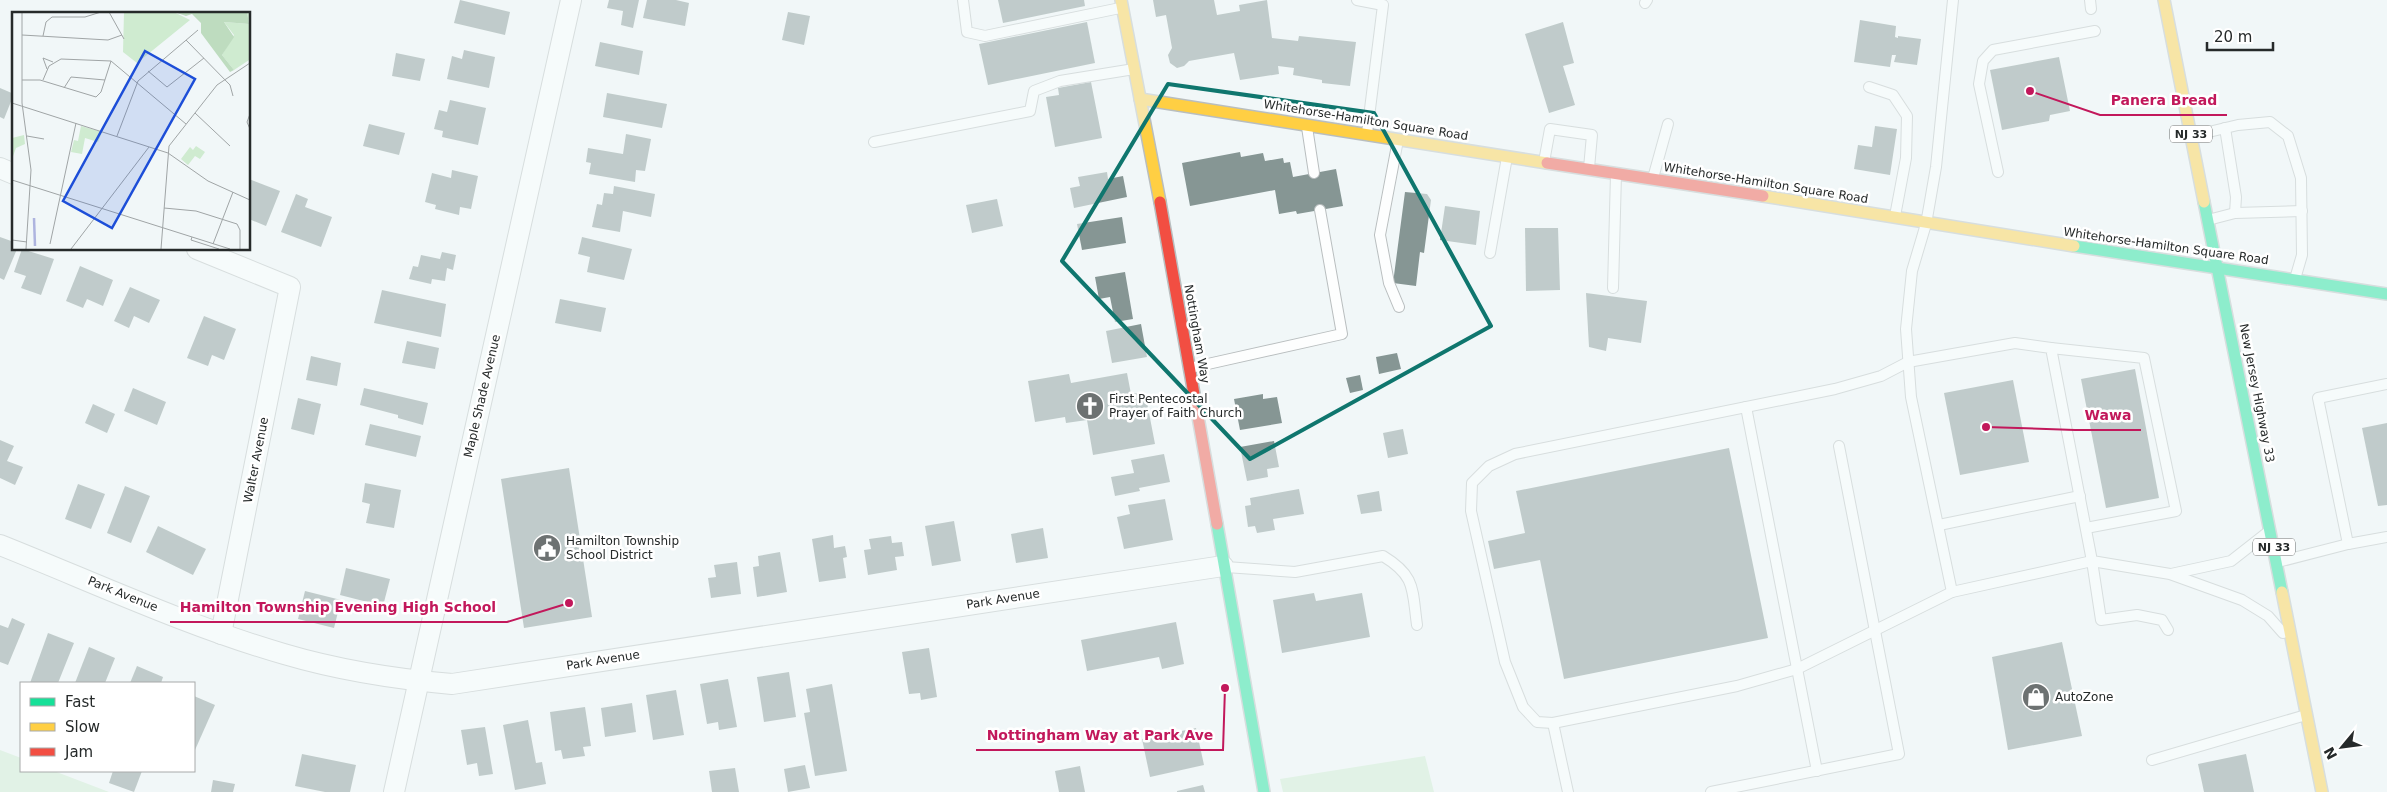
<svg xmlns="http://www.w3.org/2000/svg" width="2387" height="792" font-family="'DejaVu Sans',sans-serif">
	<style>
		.green { fill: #cfebd0 }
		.building { fill: #869694 }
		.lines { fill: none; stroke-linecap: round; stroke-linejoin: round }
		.lane-casing { stroke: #b9bebf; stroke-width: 12 }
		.street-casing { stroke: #b9bebf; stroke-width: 22 }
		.fast-casing { stroke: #b9bebf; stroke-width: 14 }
		.slow-casing { stroke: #b9bebf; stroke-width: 14 }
		.jam-casing { stroke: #b9bebf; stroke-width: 14 }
		.lane { stroke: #fdfefe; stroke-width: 10 }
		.street { stroke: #fdfefe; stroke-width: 20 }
		.fast { stroke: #16e098; stroke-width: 11 }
		.slow { stroke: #ffcf43; stroke-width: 11 }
		.jam { stroke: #f24e42; stroke-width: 11 }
		.marked { fill: none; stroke: #0f766e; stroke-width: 4; stroke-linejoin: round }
		.labels { text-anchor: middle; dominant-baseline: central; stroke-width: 5; stroke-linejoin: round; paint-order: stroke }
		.shield { fill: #fff; stroke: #676a6a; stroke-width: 1 }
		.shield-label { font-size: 11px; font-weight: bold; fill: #262a2a }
		.street-label { font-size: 12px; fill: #262a2a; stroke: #fff }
		.poi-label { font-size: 12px; fill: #262a2a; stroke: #fff; text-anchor: start }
		.inset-river { fill: none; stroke: #aeb4df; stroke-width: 2.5 }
		.inset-road { fill: none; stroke: #a0a5a6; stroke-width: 1 }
		.view { fill: #1d4ed8; fill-opacity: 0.15; stroke: #1d4ed8; stroke-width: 2.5 }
		.inset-edge { fill: none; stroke: #262a2a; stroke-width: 2.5 }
		.leader { fill: none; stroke: #c2185b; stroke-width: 2 }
		.callout-dot { fill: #c2185b; stroke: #fff; stroke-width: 2 }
		.callout-label { font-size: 14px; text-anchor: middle; font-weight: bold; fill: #c2185b; stroke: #fff; stroke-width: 5; stroke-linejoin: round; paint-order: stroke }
	</style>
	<rect width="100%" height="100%" fill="#f1f7f8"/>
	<!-- green -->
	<g class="green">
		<polygon points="0,750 21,758 21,771 54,771 109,792 0,792"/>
		<polygon points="1425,756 1434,792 1283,792 1280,779"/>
	</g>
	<!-- building -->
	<g class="building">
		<polygon points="460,0 510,12 505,35 454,23"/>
		<polygon points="609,0 639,0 633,28 621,25 623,11 607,8"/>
		<polygon points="647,0 676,0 689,3 685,26 643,18"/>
		<polygon points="998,0 1084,0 1085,6 1003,23"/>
		<polygon points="1153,0 1214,0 1217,15 1240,11 1239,5 1267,0 1272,38 1298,41 1299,36 1356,42 1350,86 1322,83 1322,80 1293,75 1294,68 1278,66 1279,74 1240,80 1234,53 1189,61 1184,66 1177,68 1170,63 1168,55 1172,48 1166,15 1156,17"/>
		<polygon points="788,12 810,16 804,45 782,40"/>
		<polygon points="1860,20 1896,26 1895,37 1898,38 1898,36 1921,39 1917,65 1894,62 1896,55 1892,55 1890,67 1854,62"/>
		<polygon points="1087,22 1095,63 988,85 979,44"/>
		<polygon points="1563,22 1574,63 1563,66 1575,105 1549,113 1525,34"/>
		<polygon points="600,42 643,51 639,75 595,66"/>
		<polygon points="464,50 495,57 489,88 447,79 452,56 462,59"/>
		<polygon points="396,53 425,59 420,81 392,76"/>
		<polygon points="2059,57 2070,111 2050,115 2049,121 2002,130 1990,70"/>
		<polygon points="1091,82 1102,138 1055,147 1046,97 1059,95 1058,88"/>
		<polygon points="0,88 14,94 4,119 0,117"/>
		<polygon points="607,93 667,104 662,128 603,117"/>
		<polygon points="450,100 486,108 478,145 442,137 443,131 434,129 439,110 447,112"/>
		<polygon points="369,124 405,133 399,155 363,146"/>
		<polygon points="1875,126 1897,129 1890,175 1854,169 1858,145 1872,147"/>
		<polygon points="626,134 651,139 645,171 636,170 635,182 589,174 591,163 586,162 588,148 623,154"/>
		<polygon points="1240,152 1241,157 1263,153 1265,161 1283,158 1284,163 1290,162 1293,177 1336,169 1343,206 1297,214 1296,211 1279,214 1275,190 1190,206 1182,163"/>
		<polygon points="452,170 478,176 471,209 460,207 459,215 435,209 436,205 425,202 432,173 451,178"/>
		<polygon points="1107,172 1108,179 1123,176 1127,197 1074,208 1070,188 1080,186 1078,177"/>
		<polygon points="249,179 280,191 266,226 249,219"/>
		<polygon points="614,186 655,194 651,217 623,211 620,232 592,227 597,204 602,205 604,193 613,194"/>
		<polygon points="1405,192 1427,194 1431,200 1424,253 1420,252 1416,286 1393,283"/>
		<polygon points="296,194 308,199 305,207 332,217 321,247 281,232"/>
		<polygon points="997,199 1003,226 972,233 966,205"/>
		<polygon points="1445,206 1480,211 1476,245 1440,240"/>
		<polygon points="1122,217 1126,243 1082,250 1077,224"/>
		<polygon points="1525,228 1558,228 1560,290 1526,291"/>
		<polygon points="0,237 14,242 14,249 17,249 4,280 0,278"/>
		<polygon points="582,237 632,249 624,280 587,272 590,257 578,254"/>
		<polygon points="22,249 54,259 41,295 21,288 26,276 14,272"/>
		<polygon points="442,252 456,255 453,270 447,268 445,281 432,279 431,284 409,279 413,266 418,267 421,255 440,259"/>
		<polygon points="80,266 113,280 103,306 87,299 83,308 66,301"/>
		<polygon points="1125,272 1133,319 1115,322 1110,297 1099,299 1095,277"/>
		<polygon points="130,287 160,300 149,323 134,316 129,328 114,321"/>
		<polygon points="382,290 446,304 441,337 374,323"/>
		<polygon points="1586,293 1647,301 1641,343 1608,338 1606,351 1589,347"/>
		<polygon points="560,299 606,308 601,332 555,323"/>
		<polygon points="204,316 236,329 224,360 212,355 208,366 187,358"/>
		<polygon points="1141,324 1147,357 1112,363 1106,331"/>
		<polygon points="407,341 439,348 435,369 402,363"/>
		<polygon points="1397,353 1401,369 1379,374 1376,357"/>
		<polygon points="311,356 341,363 337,386 306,380"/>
		<polygon points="2135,369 2159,498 2106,508 2081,379"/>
		<polygon points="1127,373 1131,394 1145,392 1155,444 1093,455 1087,420 1066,423 1065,417 1035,422 1028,381 1069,374 1071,383"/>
		<polygon points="1360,375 1363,390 1350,393 1346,378"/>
		<polygon points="2013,380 2029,462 1960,475 1944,393"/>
		<polygon points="133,388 166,402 157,425 124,411"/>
		<polygon points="364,388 428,403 423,425 398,418 398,415 360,405"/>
		<polygon points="1263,394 1263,399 1277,397 1282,423 1240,430 1234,399"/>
		<polygon points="298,398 321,404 314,435 291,429"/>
		<polygon points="93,404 115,414 107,433 85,423"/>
		<polygon points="2387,423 2387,505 2378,506 2362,428"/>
		<polygon points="370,424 421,436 416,457 365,445"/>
		<polygon points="1403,429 1408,454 1388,458 1383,433"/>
		<polygon points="0,440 14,446 7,461 23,467 15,485 0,478"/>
		<polygon points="1274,441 1279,467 1267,469 1268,477 1247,481 1240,447"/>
		<polygon points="1729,448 1768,638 1564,679 1540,560 1494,569 1488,541 1525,533 1516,491"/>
		<polygon points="1164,454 1170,482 1139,488 1140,491 1115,496 1111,477 1134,473 1131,460"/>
		<polygon points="569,468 592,617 524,628 501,479"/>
		<polygon points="365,483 401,490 394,528 366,523 370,504 362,502"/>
		<polygon points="78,484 105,494 91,529 65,519"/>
		<polygon points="125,486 150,496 131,543 107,533"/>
		<polygon points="1299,489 1304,514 1273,519 1275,530 1257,533 1255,526 1248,527 1245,506 1251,505 1250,498"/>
		<polygon points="1379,491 1382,511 1361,514 1357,495"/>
		<polygon points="1165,499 1173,540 1124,549 1117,517 1130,514 1128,505"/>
		<polygon points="954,521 961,561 932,566 925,526"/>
		<polygon points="158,526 206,549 193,575 146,552"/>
		<polygon points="1043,528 1048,558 1016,563 1011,534"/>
		<polygon points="833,535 834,548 845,546 847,557 843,558 846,578 819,582 812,539"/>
		<polygon points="891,536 892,543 902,542 904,556 895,557 897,570 868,575 864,550 871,549 869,539"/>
		<polygon points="780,552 787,592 757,597 753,567 759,566 758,556"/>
		<polygon points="737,562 741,594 711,598 708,578 716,577 714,565"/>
		<polygon points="346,568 390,579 383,606 340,595"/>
		<polygon points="305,591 341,600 334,628 298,619"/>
		<polygon points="1314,593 1316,601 1362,593 1370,637 1282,653 1273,600"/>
		<polygon points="12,618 25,624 8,665 0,662 0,625 8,628"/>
		<polygon points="1176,622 1184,664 1162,669 1159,657 1087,671 1081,640"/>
		<polygon points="48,633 74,643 58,683 30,683"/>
		<polygon points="2062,642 2082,736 2008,750 1992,657"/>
		<polygon points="89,647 115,658 105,683 75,683"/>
		<polygon points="929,648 937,697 921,700 920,693 909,694 902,652"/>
		<polygon points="137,666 163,677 161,683 130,683"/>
		<polygon points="789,672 796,717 764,722 757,677"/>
		<polygon points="728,679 737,727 719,730 718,722 707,724 700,684"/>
		<polygon points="832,684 847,771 815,776 804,713 810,712 806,689"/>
		<polygon points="676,690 684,735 653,740 646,695"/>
		<polygon points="194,696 215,705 195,750 194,750"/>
		<polygon points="632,703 636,732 605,737 601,708"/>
		<polygon points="585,707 591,746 583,747 585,756 563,759 561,750 555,751 550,712"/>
		<polygon points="528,720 536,763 542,762 546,784 515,790 503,725"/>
		<polygon points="485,727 493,774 479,776 477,763 467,765 461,730"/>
		<polygon points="1196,728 1204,765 1150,777 1142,739"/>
		<polygon points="302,754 356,765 350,792 325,792 295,786"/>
		<polygon points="2246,754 2254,792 2204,792 2198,764"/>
		<polygon points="805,765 810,788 788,792 784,769"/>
		<polygon points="1080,766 1085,792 1059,792 1055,771"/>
		<polygon points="735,768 739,792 712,792 709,771"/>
		<polygon points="113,771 142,771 134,792 109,783"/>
		<polygon points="213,780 235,784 233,792 211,792"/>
		<polygon points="1203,785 1205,792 1177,792 1177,791"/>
	</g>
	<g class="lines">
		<defs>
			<g id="lane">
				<polyline points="963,0 967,32 985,36 1120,8"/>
				<polyline points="1357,0 1383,5 1367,133"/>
				<polyline points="1953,0 1936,167 1926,224 1912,271 1906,329 1911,397 1952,592 2092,561 2101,620 2137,615 2162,620 2168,630"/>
				<polyline points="2090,0 2091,9"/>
				<polyline points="1645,3 1647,0"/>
				<polyline points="1869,87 1893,95 1907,116 1906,158 1895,216"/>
				<polyline points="1307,127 1314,173"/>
				<polyline points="2225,128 2236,197 2235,213"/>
				<polyline points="2192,136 2238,125 2270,122 2288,136 2301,178 2302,255 2295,279"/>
				<polyline points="1398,140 1380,235 1389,283 1399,307"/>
				<polyline points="874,142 1030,111 1034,91 1060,81 1134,69"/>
				<polyline points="1544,162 1550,129 1592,135 1589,168"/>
				<polyline points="1998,172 1979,84 1983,61 1993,50 2095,31"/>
				<polyline points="1653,178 1668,124"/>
				<polyline points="2208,220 2235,213 2302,211"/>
				<polyline points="1490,253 1507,157"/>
				<polyline points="1613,288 1616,174"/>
				<polyline points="2051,348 2144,358 2176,511 2086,528"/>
				<polyline points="1190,368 1342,334 1320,210"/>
				<polyline points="1746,407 1817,771"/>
				<polyline points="1939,525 2080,496"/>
				<polyline points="2348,544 2387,537"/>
				<polyline points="2278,562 2348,544 2318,398 2387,384"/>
				<path d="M 1226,567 L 1295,572 L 1383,556 C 1416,576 1412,589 1417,625"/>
				<polyline points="2171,574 2231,561 2268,532"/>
				<polyline points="1952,592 1797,669 1737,686 1553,723 1537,722 1523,707 1505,662 1471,511 1472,483 1489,466 1515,454 1835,389 1881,376 1908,362 2015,343 2051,348 2092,561 2170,574 2242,600 2268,616 2283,633"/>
				<polyline points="1553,723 1568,792"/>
				<polyline points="2152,760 2306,715"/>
				<polyline points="1711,792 1899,754 1839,446"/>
			</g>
			<g id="street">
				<polyline points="0,168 14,174"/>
				<polyline points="197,249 290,287 221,634"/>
				<path d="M 0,545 C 93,582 187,626 284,654 C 338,670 395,679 452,684 L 1223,566"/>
				<polyline points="394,792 571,0"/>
			</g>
			<g id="fast">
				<polyline points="2204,202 2282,592"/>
				<polyline points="2074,246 2387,294"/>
				<polyline points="1217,524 1264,792"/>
			</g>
			<g id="slow">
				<polyline points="1121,0 1160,202"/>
				<polyline points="2164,0 2204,202"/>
				<polyline points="1140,99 1547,163"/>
				<polyline points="1763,196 2074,246"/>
				<polyline points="2282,592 2322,792"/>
			</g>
			<g id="jam">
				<polyline points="1547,163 1763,196"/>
				<polyline points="1160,202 1217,524"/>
			</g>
		</defs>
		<!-- lane casing -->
		<use href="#lane" class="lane-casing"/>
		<!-- street casing -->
		<use href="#street" class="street-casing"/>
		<!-- fast casing -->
		<use href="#fast" class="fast-casing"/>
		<!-- slow casing -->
		<use href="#slow" class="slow-casing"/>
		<!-- jam casing -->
		<use href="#jam" class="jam-casing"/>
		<!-- lane -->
		<use href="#lane" class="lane"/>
		<!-- street -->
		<use href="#street" class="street"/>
		<!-- fast -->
		<use href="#fast" class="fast"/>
		<!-- slow -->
		<use href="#slow" class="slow"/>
		<!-- jam -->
		<use href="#jam" class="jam"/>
	</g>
	<!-- marked area -->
	<path d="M0 0H2387V792H0ZM 1168,84 L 1374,113 L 1491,326 L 1250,459 L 1062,261 Z" fill="#f1f7f8" fill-opacity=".55" fill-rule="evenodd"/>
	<path class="marked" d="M 1168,84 L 1374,113 L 1491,326 L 1250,459 L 1062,261 Z"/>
	<!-- icons -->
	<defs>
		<symbol id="church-disc" viewBox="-11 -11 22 22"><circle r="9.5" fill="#6d7272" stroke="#fff"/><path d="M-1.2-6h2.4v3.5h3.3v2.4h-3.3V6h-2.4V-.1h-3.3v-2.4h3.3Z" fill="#fff"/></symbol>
		<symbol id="civic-disc" viewBox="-11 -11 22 22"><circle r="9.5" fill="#6d7272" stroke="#fff"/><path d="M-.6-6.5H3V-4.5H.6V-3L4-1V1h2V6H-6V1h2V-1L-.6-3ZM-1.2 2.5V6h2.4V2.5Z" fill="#fff"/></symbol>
		<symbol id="shop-disc" viewBox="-11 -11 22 22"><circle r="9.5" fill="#6d7272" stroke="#fff"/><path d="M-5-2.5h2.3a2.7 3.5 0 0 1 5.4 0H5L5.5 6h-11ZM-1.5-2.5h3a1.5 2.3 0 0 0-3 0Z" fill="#fff"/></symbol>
	</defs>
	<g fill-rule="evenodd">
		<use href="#church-disc" x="1074" y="390" width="32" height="32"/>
		<use href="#civic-disc" x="531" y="532" width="32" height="32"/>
		<use href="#shop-disc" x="2020" y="681" width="32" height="32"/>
	</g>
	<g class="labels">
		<!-- shield labels -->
		<g class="shield">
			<rect x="2170" y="125.5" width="42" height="17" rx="4"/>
			<rect x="2253" y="538.5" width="42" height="17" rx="4"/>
		</g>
		<g class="shield-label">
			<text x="2191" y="134">NJ 33</text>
			<text x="2274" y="547">NJ 33</text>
		</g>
		<!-- street labels -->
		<g class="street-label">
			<text transform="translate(1366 120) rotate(9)">Whitehorse-Hamilton Square Road</text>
			<text transform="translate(1766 183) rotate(9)">Whitehorse-Hamilton Square Road</text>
			<text transform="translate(2166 246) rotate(8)">Whitehorse-Hamilton Square Road</text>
			<text transform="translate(1197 334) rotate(80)">Nottingham Way</text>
			<text transform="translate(2257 393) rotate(79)">New Jersey Highway 33</text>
			<text transform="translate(482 396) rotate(-77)">Maple Shade Avenue</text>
			<text transform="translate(256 460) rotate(-79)">Walter Avenue</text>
			<text transform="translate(123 594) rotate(22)">Park Avenue</text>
			<text transform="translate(1003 599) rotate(-9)">Park Avenue</text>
			<text transform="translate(603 660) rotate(-9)">Park Avenue</text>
		</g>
		<!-- poi labels -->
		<g class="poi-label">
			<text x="1109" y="399">First Pentecostal<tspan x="1109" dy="14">Prayer of Faith Church</tspan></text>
			<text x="566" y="541">Hamilton Township<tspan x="566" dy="14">School District</tspan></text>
			<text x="2055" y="697">AutoZone</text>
		</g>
	</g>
	<!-- overview -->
	<g transform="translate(12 12)">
		<rect width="238" height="238" fill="#f1f7f8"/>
		<path d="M 112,0 L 162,0 L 178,8 L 125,51 L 111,40 ZM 235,0 L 237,0 L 237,48 L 222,58 L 210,43 L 222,23 L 212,10 L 237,12 ZM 69,114 L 90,120 L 86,130 L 73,126 L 70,142 L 59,140 L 62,128 L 66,129 ZM 12,123 L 13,132 L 4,136 L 0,147 L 0,126 ZM 184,134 L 193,140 L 188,147 L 183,144 L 176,153 L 169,147 L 178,135 L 181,138 Z" fill="#cfebd0"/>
		<path d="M 162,0 L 235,0 L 237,12 L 212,10 L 222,25 L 210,43 L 222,58 L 218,60 L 189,21 L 189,11 L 180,2 L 174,4 Z" fill="#bedcbf"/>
		<path class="inset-river" d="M 22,206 L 23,234"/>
		<path class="inset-road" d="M 10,0 L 10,91 L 19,158 L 14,237M 97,0 L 112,27M 10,23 L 96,28 L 110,23M 31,24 L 34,10 L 40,5 L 73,5 L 89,0M 174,28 L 218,73 L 221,84M 35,57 L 31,46 L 41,50M 136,59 L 155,75 L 192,46M 10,68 L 28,68 L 84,85 L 89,80 L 99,49M 31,68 L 37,54 L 49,47 L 99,49 L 174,112M 52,76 L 59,65 L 93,68M 0,91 L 156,141 L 196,169 L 238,188M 183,101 L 218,134M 238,102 L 235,110 L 238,117M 15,124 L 32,127M 105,124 L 126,69 L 186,18M 0,168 L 218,237M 152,196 L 184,199 L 225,212 L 228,218 L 228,237M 180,225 L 179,228 L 207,237M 0,228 L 15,230M 38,232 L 64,111M 201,232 L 221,180M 59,237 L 137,135M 149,237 L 157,134 L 205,73 L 238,51"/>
		<path class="view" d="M 133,39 L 183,67 L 100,216 L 51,189 Z"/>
		<rect width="238" height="238" class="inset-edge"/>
	</g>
	<!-- callouts -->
	<path class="leader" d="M2030 91L2100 115H2227M1986 427L2075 430H2141M569 603L507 622H170M1225 688L1223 750H976"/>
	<g class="callout-dot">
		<circle cx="2030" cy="91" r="5"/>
		<circle cx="1986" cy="427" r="5"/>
		<circle cx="569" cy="603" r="5"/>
		<circle cx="1225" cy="688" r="5"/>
	</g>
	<g class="callout-label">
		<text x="2164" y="105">Panera Bread</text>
		<text x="2108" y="420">Wawa</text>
		<text x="338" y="612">Hamilton Township Evening High School</text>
		<text x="1100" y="740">Nottingham Way at Park Ave</text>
	</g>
	<!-- legend -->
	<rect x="20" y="682" width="175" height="90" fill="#ffffff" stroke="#a8aaaa"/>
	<rect x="30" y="698" width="25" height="8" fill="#16e098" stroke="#a8aaaa"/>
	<text x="65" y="707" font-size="15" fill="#262a2a">Fast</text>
	<rect x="30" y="723" width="25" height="8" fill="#ffcf43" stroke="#a8aaaa"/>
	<text x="65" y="732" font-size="15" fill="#262a2a">Slow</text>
	<rect x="30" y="748" width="25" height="8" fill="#f24e42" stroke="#a8aaaa"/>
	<text x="65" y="757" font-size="15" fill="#262a2a">Jam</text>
	<!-- north arrow -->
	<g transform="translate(2342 747) rotate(241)" stroke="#ffffff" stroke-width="4" paint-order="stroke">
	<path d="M0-4L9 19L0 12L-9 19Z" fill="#262a2a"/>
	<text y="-8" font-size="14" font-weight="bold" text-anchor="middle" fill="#262a2a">N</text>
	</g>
	<!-- scale -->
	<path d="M2207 42v8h66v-8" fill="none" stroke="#262a2a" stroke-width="2.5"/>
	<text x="2214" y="42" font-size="15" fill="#262a2a" stroke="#ffffff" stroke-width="4" paint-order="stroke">20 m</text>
</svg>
